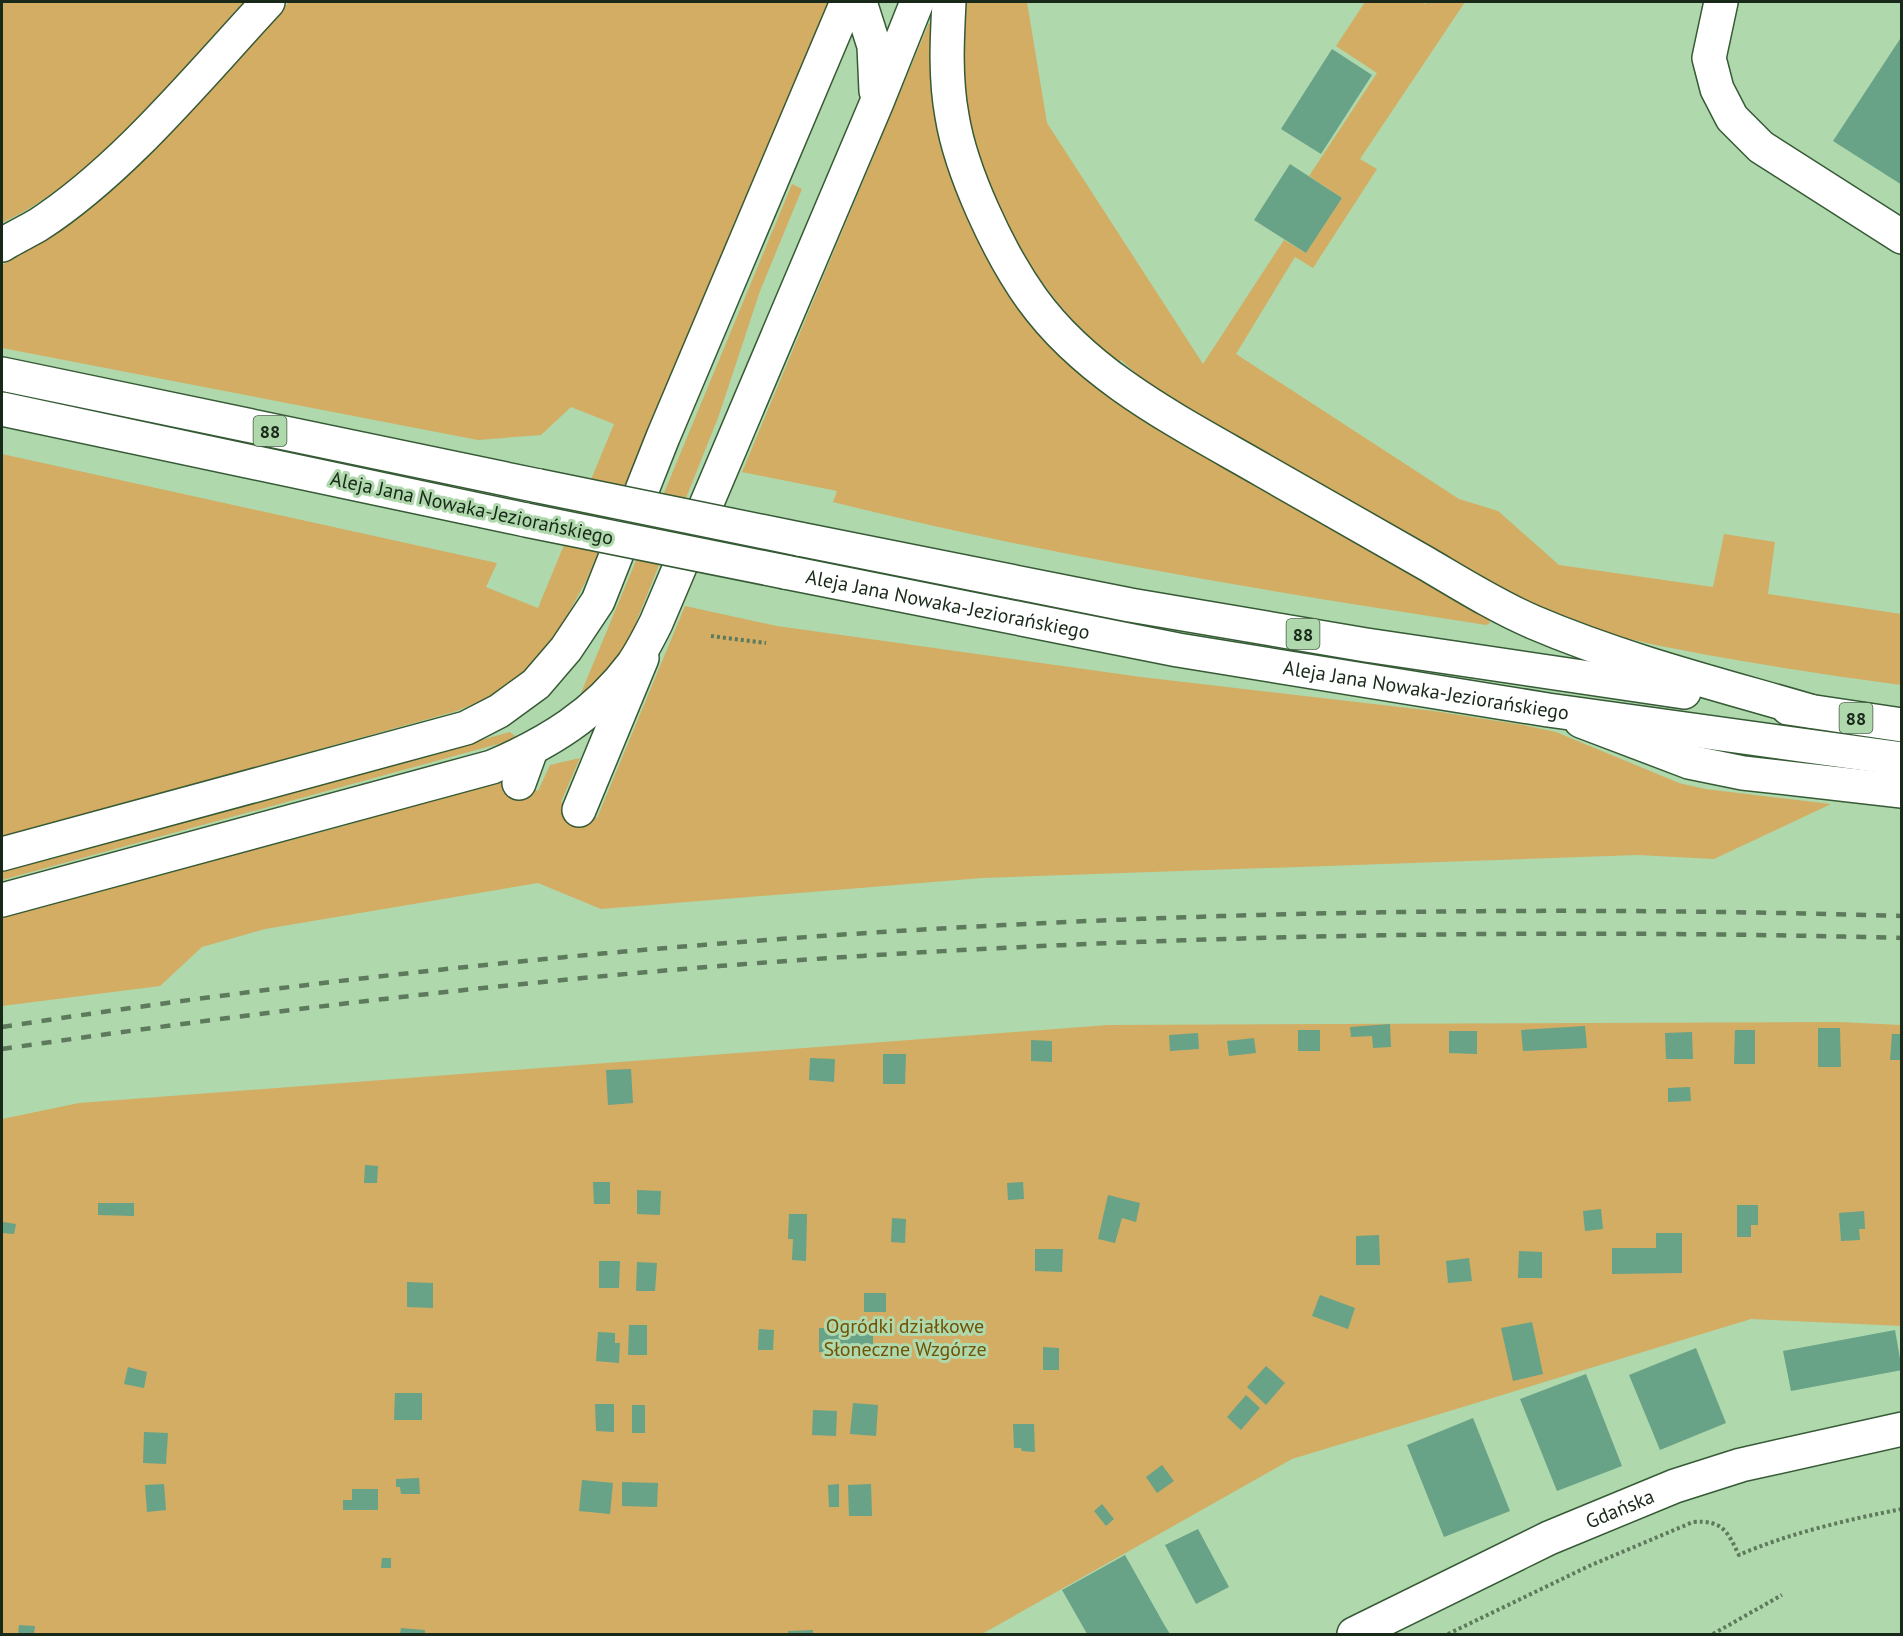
<svg xmlns="http://www.w3.org/2000/svg" width="1903" height="1636" font-family="'PT Sans',sans-serif">
	<style>
		.green { fill: #d3ad63 }
		.building { fill: #68a287 }
		.lines { fill: none; stroke-linecap: round; stroke-linejoin: round }
		.minor-casing { stroke: #365a35; stroke-width: 36 }
		.major-casing { stroke: #365a35; stroke-width: 36 }
		.path { stroke: #5e795c; stroke-width: 4; stroke-dasharray: 3 3; stroke-linecap: butt }
		.minor { stroke: #fff; stroke-width: 33 }
		.major { stroke: #fff; stroke-width: 33 }
		.rail { stroke: #5e7a5d; stroke-width: 4.5; stroke-dasharray: 10 10; stroke-linecap: butt }
		.major-bridge-casing { stroke: #365a35; stroke-width: 36; stroke-linecap: butt }
		.major-bridge { stroke: #fff; stroke-width: 33 }
		.labels { text-anchor: middle; dominant-baseline: central; stroke-width: 6; stroke-linejoin: round; paint-order: stroke }
		.shield { fill: #afd8ac; stroke: #465e45; stroke-width: 1.5 }
		.shield-label { font-size: 18px; font-weight: bold; fill: #192919 }
		.street-label { font-size: 20px; fill: #192919; stroke: #afd8ac }
		.park-label { font-size: 20px; fill: #715204; stroke: #afd8ac }
	</style>
	<rect width="100%" height="100%" fill="#afd8ac"/>
	<!-- green -->
	<g class="green">
		<path d="M 2,2 L 244,2 C 173,78 97,178 2,223 Z"/>
		<path d="M 289,2 L 828,2 L 586,581 C 567,615 549,655 518,679 C 500,693 478,702 457,711 L 2,837 L 2,454 L 497,563 L 486,587 L 538,608 L 614,424 L 571,407 L 541,435 L 478,440 L 2,348 L 2,265 C 118,204 201,97 289,2 Z"/>
		<path d="M 966,2 L 1027,2 L 1047,123 L 1203,364 L 1284,240 L 1306,253 L 1342,198 L 1309,176 L 1377,73 L 1336,46 L 1365,2 L 1420,2 L 1425,4 L 1428,2 L 1465,2 L 1360,159 L 1377,169 L 1313,268 L 1295,257 L 1236,354 L 1459,499 L 1498,511 L 1559,565 L 1713,587 L 1724,534 L 1775,542 L 1768,594 L 1901,614 L 1901,685 C 1835,676 1768,666 1702,654 C 1672,648 1642,643 1612,634 C 1569,622 1529,604 1490,582 L 1149,385 L 1121,360 L 1119,362 C 1100,346 1081,330 1065,311 C 1018,257 973,170 965,98 C 961,66 963,33 966,2 Z"/>
		<path d="M 929,23 L 932,25 L 930,71 L 933,106 L 939,138 L 960,202 L 994,268 L 1108,395 L 1134,414 L 1168,434 L 1488,617 L 1490,623 L 1486,625 C 1267,591 1048,556 833,502 L 837,491 L 742,472 Z"/>
		<polygon points="792,184 802,189 760,291 718,418 631,635 617,658 602,677 579,698"/>
		<polygon points="685,606 777,626 1141,677 1434,711 1523,725 1556,732 1679,783 1705,789 1831,804 1714,859 1638,855 982,878 601,909 538,883 265,929 202,947 160,986 2,1006 2,916 344,826 505,777 538,791 550,765 580,758 561,802 597,818"/>
		<polygon points="510,732 515,736 509,741 2,880 2,872"/>
		<polygon points="1839,1022 1901,1025 1901,1326 1751,1319 1292,1459 982,1634 2,1634 2,1119 79,1103 1108,1025"/>
	</g>
	<!-- building -->
	<g class="building">
		<polygon points="1902,36 1902,185 1833,141"/>
		<polygon points="1332,49 1372,75 1321,154 1281,129"/>
		<polygon points="1290,164 1342,198 1306,253 1254,220"/>
		<polygon points="1390,1024 1391,1047 1373,1048 1372,1036 1351,1037 1350,1027"/>
		<polygon points="1585,1026 1587,1048 1523,1051 1521,1030"/>
		<polygon points="1818,1028 1840,1028 1841,1067 1818,1067"/>
		<rect x="1298" y="1030" width="22" height="21"/>
		<polygon points="1735,1030 1755,1030 1755,1064 1734,1064"/>
		<polygon points="1449,1031 1477,1031 1477,1054 1449,1053"/>
		<polygon points="1692,1032 1693,1059 1666,1059 1665,1033"/>
		<polygon points="1198,1033 1199,1049 1170,1051 1169,1035"/>
		<polygon points="1892,1034 1902,1034 1902,1060 1890,1060"/>
		<polygon points="1254,1038 1256,1053 1229,1056 1227,1041"/>
		<polygon points="1031,1040 1052,1041 1052,1062 1031,1061"/>
		<polygon points="883,1054 906,1054 905,1084 883,1084"/>
		<polygon points="810,1058 835,1059 834,1082 809,1080"/>
		<polygon points="631,1069 633,1103 608,1105 606,1070"/>
		<polygon points="1690,1087 1691,1101 1668,1102 1668,1088"/>
		<polygon points="365,1165 378,1166 377,1183 364,1183"/>
		<polygon points="593,1182 610,1182 610,1204 594,1204"/>
		<polygon points="1023,1182 1024,1199 1008,1200 1007,1183"/>
		<polygon points="637,1190 661,1191 660,1215 637,1214"/>
		<polygon points="1108,1195 1140,1203 1136,1222 1122,1218 1115,1243 1098,1239"/>
		<polygon points="98,1203 134,1203 134,1216 98,1215"/>
		<polygon points="1737,1205 1758,1205 1758,1225 1751,1225 1751,1237 1737,1237"/>
		<polygon points="1601,1209 1603,1229 1585,1231 1583,1211"/>
		<polygon points="1864,1211 1865,1229 1859,1229 1860,1240 1841,1241 1839,1213"/>
		<polygon points="789,1214 807,1214 806,1261 792,1260 793,1239 788,1239"/>
		<polygon points="892,1218 906,1219 905,1243 891,1242"/>
		<polygon points="3,1222 16,1224 14,1234 2,1233"/>
		<polygon points="1656,1233 1682,1233 1682,1273 1612,1274 1612,1248 1656,1248"/>
		<polygon points="1379,1235 1380,1265 1356,1265 1356,1236"/>
		<polygon points="1035,1249 1063,1249 1062,1272 1035,1271"/>
		<polygon points="1519,1251 1542,1252 1542,1278 1518,1278"/>
		<polygon points="1469,1258 1472,1281 1448,1283 1446,1261"/>
		<polygon points="599,1261 620,1261 619,1288 599,1288"/>
		<polygon points="637,1262 657,1263 655,1291 636,1291"/>
		<polygon points="407,1282 433,1283 433,1308 407,1307"/>
		<rect x="864" y="1293" width="22" height="19"/>
		<polygon points="1320,1295 1355,1308 1348,1329 1312,1316"/>
		<polygon points="1532,1322 1543,1374 1513,1381 1501,1328"/>
		<polygon points="629,1325 647,1325 647,1355 628,1355"/>
		<polygon points="819,1328 873,1329 873,1352 819,1352"/>
		<polygon points="759,1329 774,1330 773,1350 758,1350"/>
		<polygon points="1895,1330 1902,1370 1791,1391 1783,1351"/>
		<polygon points="598,1332 615,1333 615,1343 620,1343 619,1363 596,1361"/>
		<polygon points="1043,1347 1059,1348 1059,1370 1043,1370"/>
		<polygon points="1696,1348 1726,1423 1660,1450 1629,1375"/>
		<polygon points="1266,1366 1285,1383 1266,1405 1247,1387"/>
		<polygon points="128,1367 147,1372 144,1388 124,1384"/>
		<polygon points="1586,1374 1622,1466 1557,1491 1520,1399"/>
		<polygon points="395,1393 422,1393 422,1420 394,1420"/>
		<polygon points="1246,1395 1260,1408 1241,1430 1227,1417"/>
		<polygon points="853,1403 878,1405 876,1436 850,1434"/>
		<polygon points="595,1404 614,1404 614,1432 596,1431"/>
		<rect x="632" y="1405" width="13" height="28"/>
		<polygon points="813,1410 837,1411 836,1436 812,1435"/>
		<polygon points="1473,1418 1510,1511 1444,1537 1407,1445"/>
		<polygon points="1013,1424 1034,1424 1035,1452 1022,1451 1021,1448 1014,1448"/>
		<polygon points="144,1432 168,1433 166,1464 143,1463"/>
		<polygon points="1162,1465 1174,1481 1157,1493 1146,1477"/>
		<polygon points="419,1478 420,1494 401,1494 400,1487 396,1487 396,1479"/>
		<polygon points="582,1480 613,1483 610,1514 579,1511"/>
		<polygon points="622,1482 658,1483 657,1507 622,1506"/>
		<polygon points="164,1484 166,1510 147,1512 145,1485"/>
		<polygon points="839,1484 839,1507 829,1507 828,1485"/>
		<polygon points="871,1484 872,1516 849,1516 848,1485"/>
		<polygon points="352,1489 378,1489 378,1510 343,1510 343,1500 352,1500"/>
		<polygon points="1102,1504 1114,1519 1106,1526 1094,1511"/>
		<polygon points="1198,1529 1229,1587 1196,1604 1165,1545"/>
		<polygon points="1125,1555 1165,1626 1170,1634 1087,1634 1086,1632 1062,1590"/>
		<polygon points="382,1558 391,1558 391,1568 381,1568"/>
		<polygon points="19,1625 35,1626 34,1634 18,1634"/>
		<polygon points="401,1628 425,1630 425,1634 400,1634"/>
		<polygon points="813,1630 813,1634 788,1634 788,1631"/>
	</g>
	<g class="lines">
		<defs>
			<g id="minor">
				<polyline points="1721,2 1709,58 1717,89 1732,118 1761,147 1902,237"/>
				<polyline points="1581,721 1689,762 1743,773 1902,791"/>
				<polyline points="519,783 531,750"/>
				<polyline points="579,810 642,658"/>
				<path id="s1" d="M 1354,1634 L 1549,1538 L 1675,1486 L 1741,1465 L 1902,1429"/>
			</g>
			<g id="major">
				<polyline points="860,2 874,46 876,91"/>
				<path d="M 949,2 C 947,40 945,78 952,116 C 961,172 999,253 1032,299 C 1089,378 1181,423 1264,471 C 1318,502 1372,533 1427,564 C 1461,584 1496,606 1533,622 C 1622,660 1717,684 1810,711"/>
				<path d="M 2,245 C 13,238 26,232 38,225 C 123,170 199,76 268,2"/>
				<polyline points="2,374 539,486"/>
				<polyline points="2,409 526,520"/>
				<polyline points="799,539 1130,605 1366,645 1684,692"/>
				<path id="s2" d="M 785,572 L 1178,650 L 1548,710 L 1902,759"/>
				<polyline points="1788,708 1902,725"/>
				<polyline points="2,854 466,728 499,711 536,684 566,649 598,601 663,437 847,2"/>
				<path d="M 2,900 L 492,767 C 548,743 596,714 633,664 C 642,651 649,637 656,623 L 877,102 L 917,2"/>
			</g>
		</defs>
		<!-- minor casing -->
		<use href="#minor" class="minor-casing"/>
		<!-- major casing -->
		<use href="#major" class="major-casing"/>
		<!-- path -->
		<g class="path">
			<polyline points="711,636 766,643"/>
			<path d="M 1448,1634 L 1589,1566 L 1693,1522 C 1723,1520 1727,1531 1739,1555 C 1786,1534 1850,1519 1902,1509"/>
			<polyline points="1713,1634 1782,1595"/>
		</g>
		<!-- minor -->
		<use href="#minor" class="minor"/>
		<!-- major -->
		<use href="#major" class="major"/>
		<!-- rail -->
		<g class="rail">
			<path d="M 2,1027 C 630,930 1266,897 1902,916"/>
			<path d="M 2,1049 C 257,1012 514,981 772,962 C 1148,935 1525,928 1902,938"/>
		</g>
		<defs>
			<g id="major-bridge">
				<polyline points="539,486 799,539"/>
				<polyline points="526,520 785,572"/>
			</g>
		</defs>
		<!-- major-bridge casing -->
		<use href="#major-bridge" class="major-bridge-casing"/>
		<!-- major-bridge -->
		<use href="#major-bridge" class="major-bridge"/>
	</g>
	<g class="labels">
		<!-- shield labels -->
		<g class="shield">
			<rect x="253.5" y="416" width="33" height="30" rx="4.5"/>
			<rect x="1286.5" y="619" width="33" height="30" rx="4.5"/>
			<rect x="1839.5" y="703" width="33" height="30" rx="4.5"/>
		</g>
		<g class="shield-label">
			<text x="270" y="431">88</text>
			<text x="1303" y="634">88</text>
			<text x="1856" y="718">88</text>
		</g>
		<!-- street labels -->
		<g class="street-label">
			<text transform="translate(472 508) rotate(12)">Aleja Jana Nowaka-Jeziorańskiego</text>
			<text stroke="none"><textPath href="#s2" startOffset="166">Aleja Jana Nowaka-Jeziorańskiego</textPath></text>
			<text stroke="none"><textPath href="#s2" startOffset="652">Aleja Jana Nowaka-Jeziorańskiego</textPath></text>
			<text stroke="none"><textPath href="#s1" startOffset="294">Gdańska</textPath></text>
		</g>
		<!-- park labels -->
		<g class="park-label">
			<text x="905" y="1326">Ogródki działkowe<tspan x="905" dy="23">Słoneczne Wzgórze</tspan></text>
		</g>
	</g>
	<!-- border -->
	<rect width="1903" height="1636" fill="none" stroke="#192919" stroke-width="6"/>
</svg>
